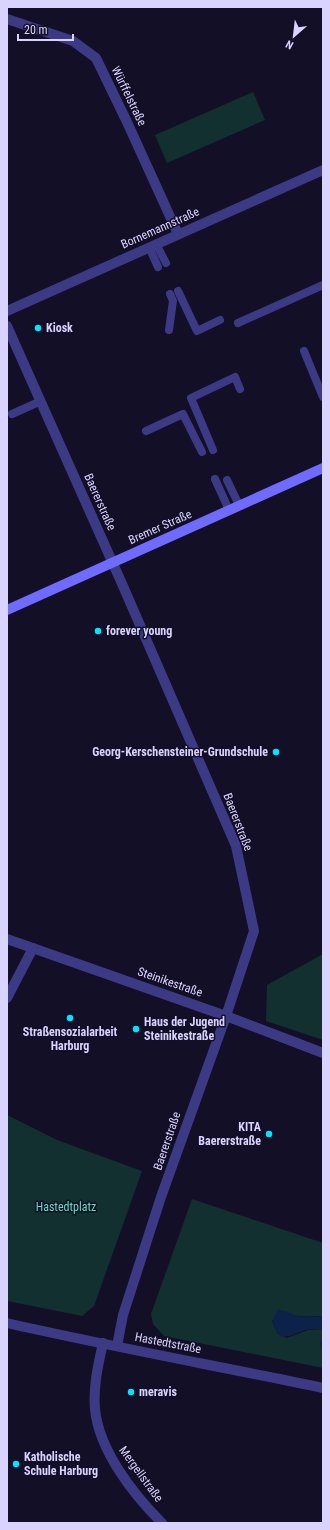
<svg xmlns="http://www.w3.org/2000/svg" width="330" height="1530" font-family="'Roboto Condensed',sans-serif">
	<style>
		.green { fill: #12302f }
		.water { fill: #0c2248 }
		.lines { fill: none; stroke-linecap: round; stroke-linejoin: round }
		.stream { stroke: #0c2248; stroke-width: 5.5 }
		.lane { stroke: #3d3a85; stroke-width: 8 }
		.street { stroke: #3d3a85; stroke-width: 10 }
		.secondary { stroke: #6f6bff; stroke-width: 10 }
		.poi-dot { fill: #00e5ff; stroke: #130f26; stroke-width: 1.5 }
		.labels { text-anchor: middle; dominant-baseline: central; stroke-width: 3; stroke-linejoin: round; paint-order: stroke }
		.street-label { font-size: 12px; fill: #d9d4ff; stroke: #130f26 }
		.poi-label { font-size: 12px; font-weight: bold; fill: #d9d4ff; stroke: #130f26; text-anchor: start }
		.park-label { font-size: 12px; fill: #5fe0c0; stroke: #130f26 }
	</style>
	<rect width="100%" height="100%" fill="#130f26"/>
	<!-- green -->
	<g class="green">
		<polygon points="253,92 265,120 167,163 155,135"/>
		<polygon points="323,954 323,1040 266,1021 267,985"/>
		<polygon points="7,1115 57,1140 142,1171 94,1306 82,1316 7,1301"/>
		<path d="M 192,1199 L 323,1243 L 323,1316 C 309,1316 298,1319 285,1311 L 272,1321 L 278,1334 L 287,1338 L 308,1330 L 323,1329 L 323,1368 L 164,1336 L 153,1324 L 151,1314 Z"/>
	</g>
	<!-- water -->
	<path class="water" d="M 279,1309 L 297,1316 L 307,1317 L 323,1316 L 323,1329 C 318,1329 311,1329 306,1330 C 294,1333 290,1340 278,1334 C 273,1322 270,1320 279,1309 Z"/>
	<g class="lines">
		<!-- stream -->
		<polyline class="stream" points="323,1346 323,1343"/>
		<!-- lane -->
		<g class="lane">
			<polyline points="156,244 166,263"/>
			<polyline points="149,247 158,267"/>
			<polyline points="178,291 197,331 220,320"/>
			<polyline points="238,323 323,285"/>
			<polyline points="169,330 173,301 170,294"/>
			<polyline points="304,351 323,397"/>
			<polyline points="12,414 41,401"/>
			<polyline points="146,431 183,414 202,452"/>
			<polyline points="213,450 191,398 235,377 240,389"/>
			<polyline points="215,479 229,510"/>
			<polyline points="227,480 239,505"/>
		</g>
		<!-- street -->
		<g class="street">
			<polyline points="7,19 73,41 96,58 127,122 178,234"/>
			<polyline points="7,311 323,170"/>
			<polyline points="7,326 123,586 236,846 254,931 226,1016 161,1197 123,1315 117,1346"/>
			<polyline points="7,939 226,1016 323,1053"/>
			<polyline points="7,998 33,948"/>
			<path d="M 7,1323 C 112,1347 218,1366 323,1388"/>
			<path d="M 103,1343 C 98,1365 93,1387 95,1409 C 99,1451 134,1495 162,1523"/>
		</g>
		<!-- secondary -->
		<polyline class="secondary" points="7,610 323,468"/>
	</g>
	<!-- markers -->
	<g class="poi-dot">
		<circle cx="38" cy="328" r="4"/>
		<circle cx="98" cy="631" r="4"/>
		<circle cx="276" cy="752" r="4"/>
		<circle cx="70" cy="1018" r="4"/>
		<circle cx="136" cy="1029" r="4"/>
		<circle cx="269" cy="1134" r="4"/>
		<circle cx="131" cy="1392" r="4"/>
		<circle cx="16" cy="1464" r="4"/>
	</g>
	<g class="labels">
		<!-- street labels -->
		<g class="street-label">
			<text transform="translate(129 96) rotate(64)">Würffelstraße</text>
			<text transform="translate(160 228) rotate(-24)">Bornemannstraße</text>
			<text transform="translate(100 502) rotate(66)">Baererstraße</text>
			<text transform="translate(160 527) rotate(-24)">Bremer Straße</text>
			<text transform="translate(238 822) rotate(69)">Baererstraße</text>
			<text transform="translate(170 982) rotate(19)">Steinikestraße</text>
			<text transform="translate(167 1141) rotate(-71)">Baererstraße</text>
			<text transform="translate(168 1343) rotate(11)">Hastedtstraße</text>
			<text transform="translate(141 1474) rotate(54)">Mergellstraße</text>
		</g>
		<!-- poi labels -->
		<g class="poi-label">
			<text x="46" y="328">Kiosk</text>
			<text x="106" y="631">forever young</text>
			<text x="268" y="752" text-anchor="end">Georg-Kerschensteiner-Grundschule</text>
			<text x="144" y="1022">Haus der Jugend<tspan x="144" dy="14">Steinikestraße</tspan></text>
			<text x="70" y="1032" text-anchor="middle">Straßensozialarbeit<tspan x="70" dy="14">Harburg</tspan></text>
			<text x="261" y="1127" text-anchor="end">KITA<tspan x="261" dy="14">Baererstraße</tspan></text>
			<text x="139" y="1392">meravis</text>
			<text x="24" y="1457">Katholische<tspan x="24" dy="14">Schule Harburg</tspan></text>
		</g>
		<!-- park labels -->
		<g class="park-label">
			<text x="66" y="1207">Hastedtplatz</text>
		</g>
	</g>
	<!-- border -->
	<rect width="330" height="1530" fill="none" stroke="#d9d4ff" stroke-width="16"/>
	<!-- north arrow -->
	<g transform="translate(294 36) rotate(208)" stroke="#130f26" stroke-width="3" paint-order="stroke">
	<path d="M0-3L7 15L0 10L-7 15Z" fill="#d9d4ff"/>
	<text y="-6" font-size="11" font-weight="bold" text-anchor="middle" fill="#d9d4ff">N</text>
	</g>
	<!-- scale -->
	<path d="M18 34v6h55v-6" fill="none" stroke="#d9d4ff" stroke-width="2"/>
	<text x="24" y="34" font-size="12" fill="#d9d4ff" stroke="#130f26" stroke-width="3" paint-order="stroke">20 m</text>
</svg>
